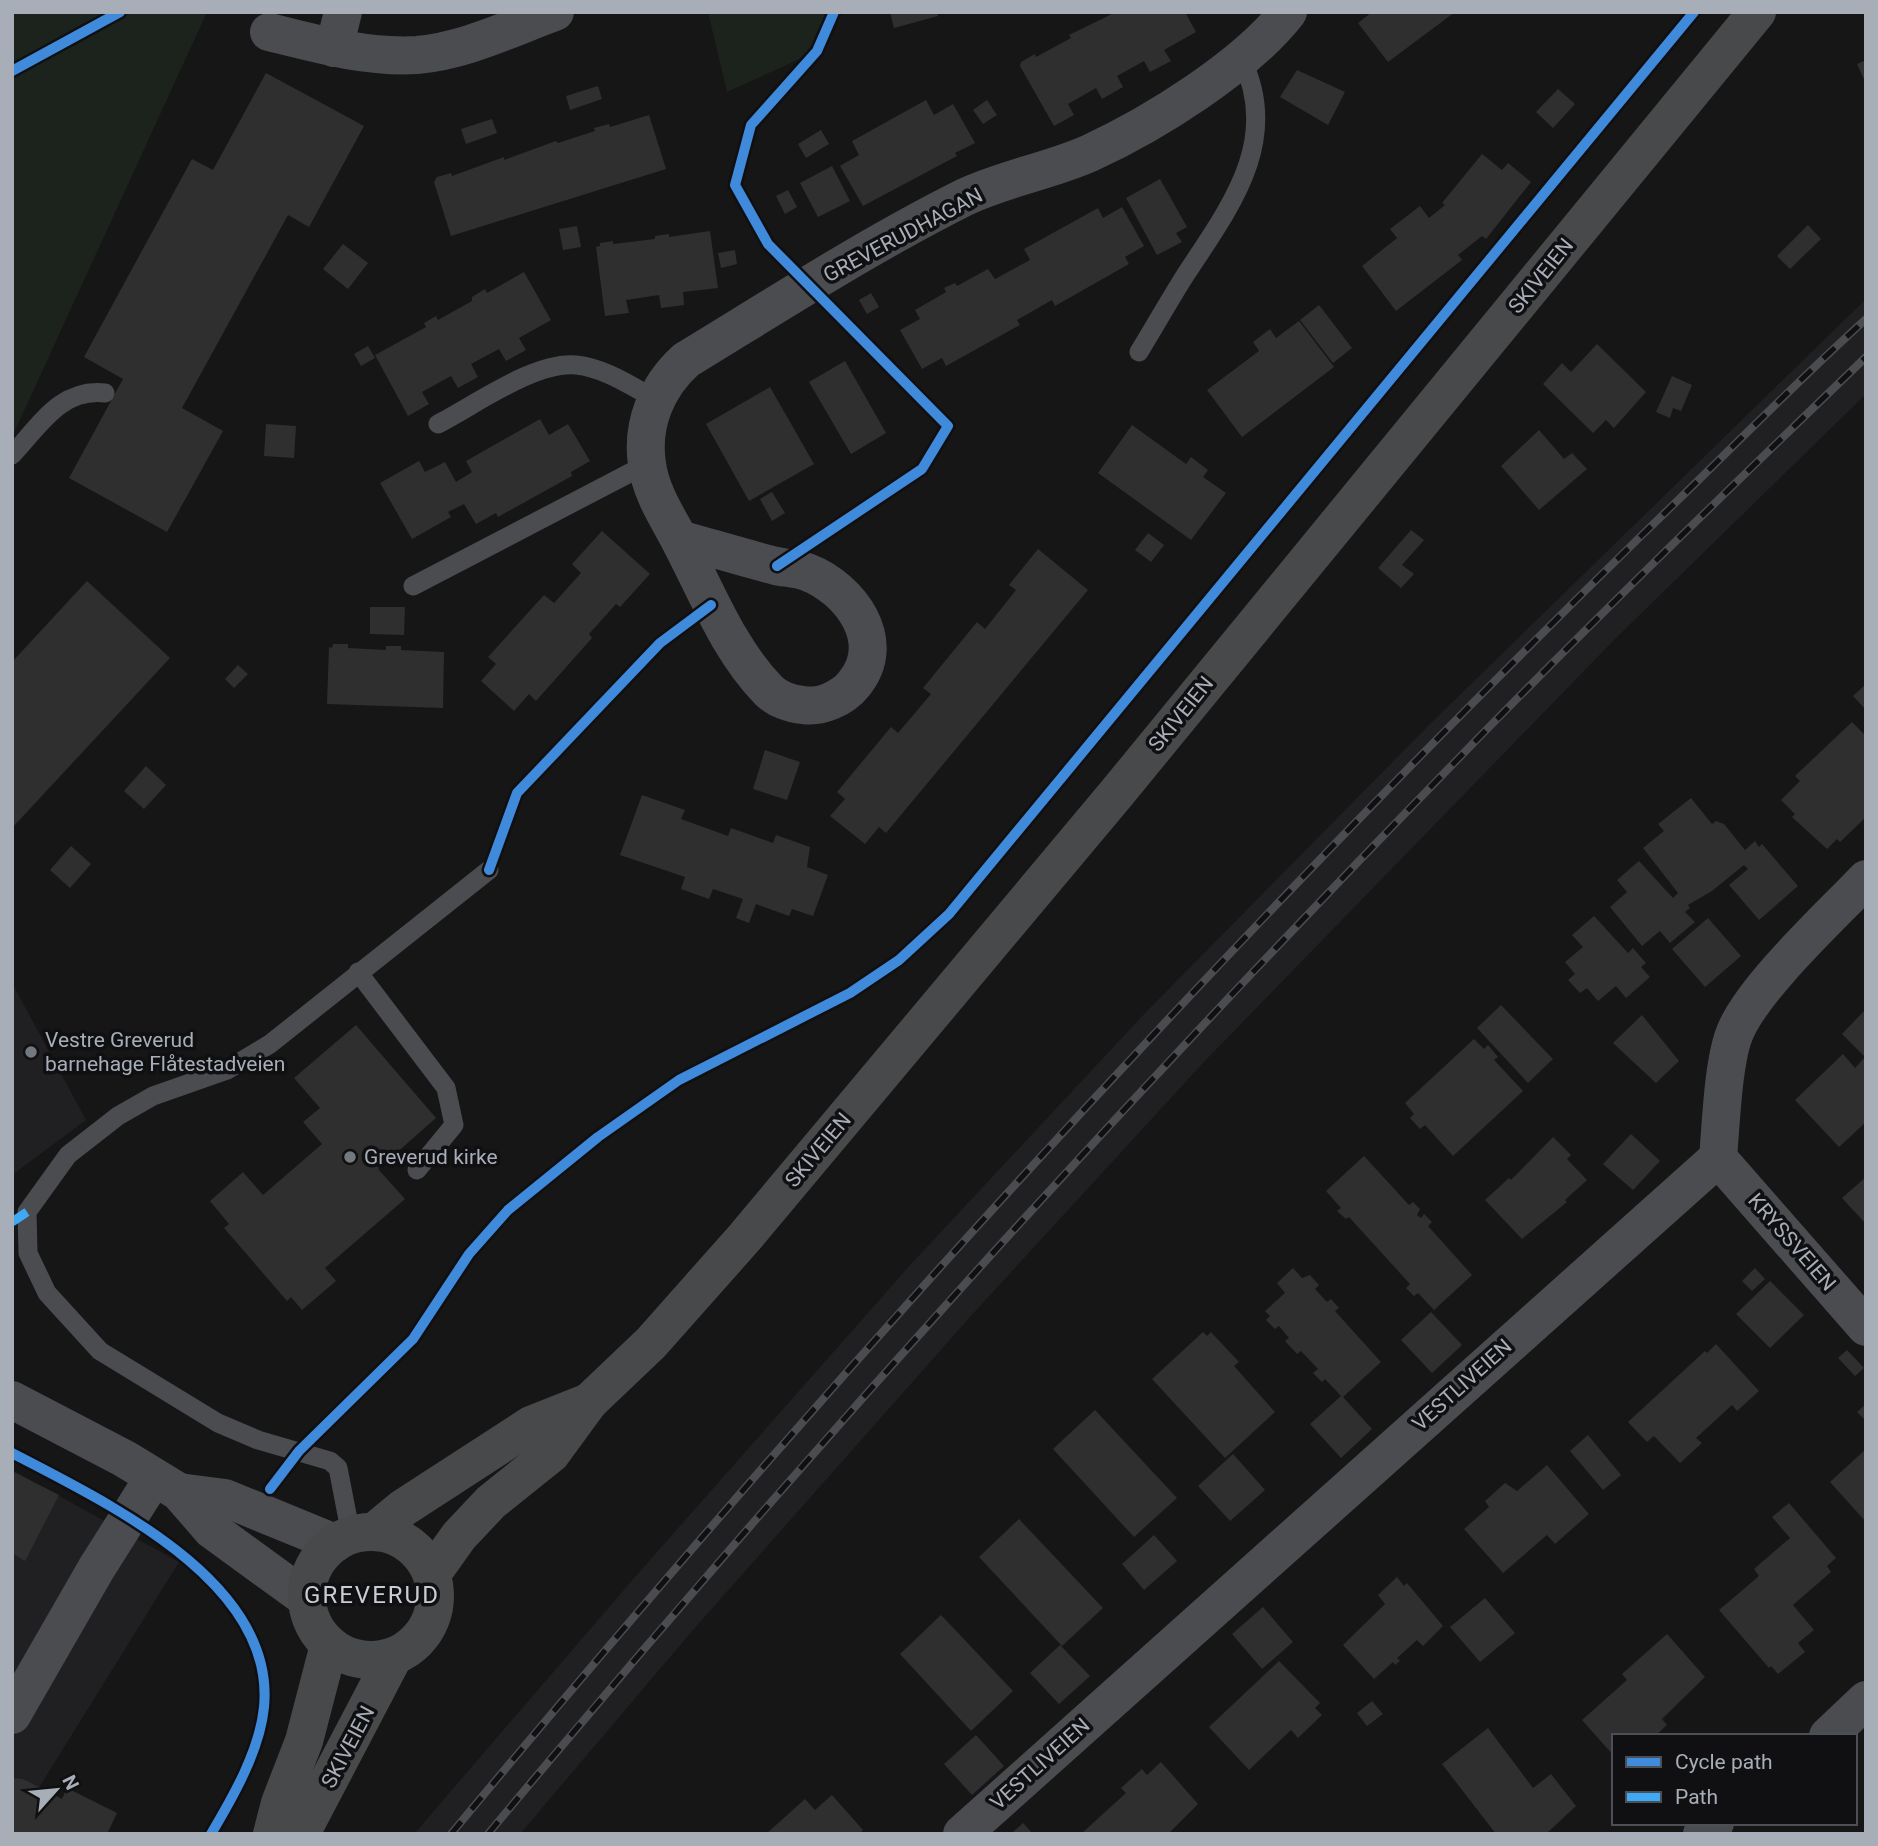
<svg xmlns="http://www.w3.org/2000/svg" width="1878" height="1846" font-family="Roboto,sans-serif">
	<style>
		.built { fill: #202022 }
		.green { fill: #1c231c }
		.building { fill: #2f2f30 }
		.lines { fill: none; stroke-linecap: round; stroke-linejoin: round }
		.lane { stroke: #4a4c4f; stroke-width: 19 }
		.street { stroke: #4a4c4f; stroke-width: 38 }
		.primary { stroke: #48494b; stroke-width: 38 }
		.rail-casing { stroke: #4a4c4f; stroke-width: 8 }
		.rail { stroke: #101012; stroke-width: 5; stroke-dasharray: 16; stroke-linecap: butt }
		.quiet { stroke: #3fa9f5; stroke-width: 9; stroke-dasharray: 18 9; stroke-linecap: butt }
		.cycleway-casing { stroke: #101012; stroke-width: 15 }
		.cycleway { stroke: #408adc; stroke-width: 10 }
		.poi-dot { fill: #74797f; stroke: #101012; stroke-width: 2.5 }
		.labels { text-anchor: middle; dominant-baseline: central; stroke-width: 7; stroke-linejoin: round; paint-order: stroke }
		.street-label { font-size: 21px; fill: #a7aeb8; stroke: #101012 }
		.poi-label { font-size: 21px; fill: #a7aeb8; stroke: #101012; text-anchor: start }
		.quarter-label { font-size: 24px; letter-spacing: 2px; fill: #c8ccd4; stroke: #101012 }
	</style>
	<rect width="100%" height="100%" fill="#161616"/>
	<!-- built -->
	<g class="built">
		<polygon points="1866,299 1866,394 1615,639 1203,1063 970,1317 693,1630 520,1834 414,1834 635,1577 912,1263 1146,1012 1430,724"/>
		<polygon points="12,983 86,1120 12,1175"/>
		<polygon points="12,1470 179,1562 12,1831"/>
	</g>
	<!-- green -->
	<g class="green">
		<polygon points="12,12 207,12 12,437"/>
		<polygon points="708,12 834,12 817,51 727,92"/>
	</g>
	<!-- building -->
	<g class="building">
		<polygon points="890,12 937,12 938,16 894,28"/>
		<polygon points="1116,12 1185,12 1196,32 1164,50 1171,61 1150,72 1144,61 1117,76 1123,87 1102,99 1096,88 1068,104 1074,115 1054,126 1020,66 1021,62 1035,54 1036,57 1071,38 1069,35"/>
		<polygon points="1372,12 1455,12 1388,62 1358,23"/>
		<polygon points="1866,60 1866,84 1857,64"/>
		<polygon points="1297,70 1345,92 1328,125 1280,97"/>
		<polygon points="266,73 364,126 309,227 288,215 182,408 223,431 167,532 69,478 123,379 84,357 192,159 213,170"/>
		<polygon points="598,86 602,99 570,110 566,96"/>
		<polygon points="1558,89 1575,104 1553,128 1536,112"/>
		<polygon points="926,100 934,115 953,104 975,143 955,153 957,156 863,206 840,166 859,155 852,141"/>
		<polygon points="987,100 997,115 983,124 973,110"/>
		<polygon points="649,115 666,169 451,236 434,182 437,177 451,173 452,176 504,157 504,160 556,141 558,143 595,131 594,128 609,124 610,127"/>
		<polygon points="492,119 497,133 466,144 461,129"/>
		<polygon points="821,130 829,144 806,158 798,144"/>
		<polygon points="1482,154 1502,170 1508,163 1531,182 1486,239 1482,236 1458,255 1462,260 1396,311 1362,266 1397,238 1390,229 1420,206 1429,218 1445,205 1442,203"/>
		<polygon points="832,166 850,201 818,217 800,183"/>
		<polygon points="1160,179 1187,227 1176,233 1182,242 1157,255 1126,198"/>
		<polygon points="788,190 797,207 785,214 776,196"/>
		<polygon points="1122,207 1144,246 1125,257 1129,264 1055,306 1052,300 1017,320 1020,325 946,366 942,358 922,369 900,330 920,319 915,310 946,292 944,288 955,283 957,286 988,269 995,279 1030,260 1024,249 1098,208 1103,218"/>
		<polygon points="1808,225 1821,239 1790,269 1777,256"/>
		<polygon points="577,226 581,247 563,250 559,229"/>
		<polygon points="710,231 718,288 683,292 684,305 661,308 659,295 626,300 629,313 605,316 596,247 600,246 600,243 613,241 613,244 655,239 655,236 669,234 669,237"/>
		<polygon points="343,244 368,263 348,289 323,269"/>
		<polygon points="735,250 737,264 721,268 718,253"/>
		<polygon points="524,272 551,320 519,338 526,350 506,361 499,349 471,364 478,377 458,388 451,376 422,392 429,404 408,416 375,355 426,327 424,323 436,316 438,320 472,301 472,297 485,289 487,293"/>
		<polygon points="871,293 879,307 867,314 859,300"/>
		<polygon points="1319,305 1352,348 1333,363 1300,320"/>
		<polygon points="1299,321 1334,367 1242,437 1207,390 1259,351 1253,342 1270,329 1276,338"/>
		<polygon points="1597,344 1646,392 1614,428 1606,420 1593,433 1543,384 1562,363 1571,372"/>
		<polygon points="368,346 375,358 361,366 354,354"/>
		<polygon points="845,361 886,433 851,454 809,382"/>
		<polygon points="1672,376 1692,385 1681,411 1673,408 1670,418 1656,412"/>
		<polygon points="770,387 814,464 749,501 706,424"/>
		<polygon points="540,419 549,435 568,424 590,461 571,472 572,476 498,517 496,513 476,524 464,504 448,512 451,517 412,539 380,483 419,461 425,472 445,462 456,482 472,472 466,461"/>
		<polygon points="266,424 296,426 294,458 264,456"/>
		<polygon points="1132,425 1186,464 1191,457 1208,470 1203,477 1226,493 1191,540 1098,473"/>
		<polygon points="1539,430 1564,459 1572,453 1587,469 1539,510 1501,466"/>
		<polygon points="772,492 785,513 772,521 760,499"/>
		<polygon points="1411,530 1424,540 1402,565 1414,574 1401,588 1378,568"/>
		<polygon points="602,531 650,574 620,607 616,604 589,634 592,638 536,701 529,694 514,711 481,681 496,664 488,657 544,595 554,603 581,573 572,564"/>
		<polygon points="1148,533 1164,545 1151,562 1135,550"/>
		<polygon points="1038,549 1088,590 886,833 879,827 865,844 830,816 845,799 837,792 891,727 898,733 915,713 931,694 923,688 977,622 985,629 1016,590 1009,585"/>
		<polygon points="87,581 170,658 12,828 12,662"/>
		<polygon points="370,607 405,607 404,635 370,634"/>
		<polygon points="333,644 348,644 348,648 386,650 386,646 401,646 401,650 444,652 443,708 327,704 329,647 332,648"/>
		<polygon points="238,665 248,674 234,688 225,679"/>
		<polygon points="1866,684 1866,710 1853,696"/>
		<polygon points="1852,722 1866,736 1866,817 1840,842 1837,839 1827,849 1792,817 1795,814 1781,800 1800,781 1795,776"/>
		<polygon points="765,750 800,762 787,800 753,789"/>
		<polygon points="146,766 166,785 144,809 124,791"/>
		<polygon points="642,795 685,810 681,819 728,836 731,828 773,843 776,835 810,847 807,867 828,875 813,916 792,909 789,916 756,904 749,923 736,918 743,899 713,889 709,899 681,889 685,877 620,855"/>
		<polygon points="1691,798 1712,824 1716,821 1724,824 1745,850 1755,841 1759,847 1762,844 1798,886 1759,920 1729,885 1748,869 1744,865 1712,891 1688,905 1690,908 1685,912 1695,922 1670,943 1660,931 1642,946 1610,907 1627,892 1617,880 1639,861 1673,898 1678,893 1643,848 1664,831 1658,824"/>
		<polygon points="71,846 91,864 70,888 50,870"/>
		<polygon points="1594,916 1628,953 1633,948 1646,963 1641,967 1650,977 1626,998 1616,986 1598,1001 1587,988 1580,993 1568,980 1575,974 1565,962 1583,947 1572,935"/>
		<polygon points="1708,918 1741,956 1705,987 1672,949"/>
		<polygon points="1501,1005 1553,1059 1528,1083 1477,1028"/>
		<polygon points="1866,1009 1866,1122 1839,1147 1795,1100 1843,1054 1855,1068 1865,1057 1842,1034"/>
		<polygon points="1642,1015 1679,1061 1656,1083 1613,1043"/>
		<polygon points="356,1025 436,1118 378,1169 405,1199 325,1268 336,1281 302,1310 291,1297 287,1301 224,1228 229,1224 210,1201 243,1172 263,1195 322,1144 303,1122 320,1108 294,1078"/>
		<polygon points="1474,1039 1484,1049 1488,1045 1498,1057 1494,1060 1523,1091 1453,1156 1425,1125 1420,1129 1410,1118 1414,1114 1405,1103"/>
		<polygon points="1631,1134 1660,1161 1633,1190 1603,1164"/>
		<polygon points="1553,1137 1571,1155 1567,1159 1587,1180 1565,1200 1567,1202 1522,1239 1485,1200 1509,1178 1511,1180"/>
		<polygon points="1364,1156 1409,1205 1413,1202 1420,1209 1417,1215 1421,1218 1424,1214 1432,1222 1428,1226 1472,1275 1434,1310 1418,1293 1414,1296 1406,1288 1410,1284 1349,1217 1346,1219 1337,1211 1341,1208 1326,1191"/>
		<polygon points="1866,1177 1866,1224 1842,1198"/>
		<polygon points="1293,1268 1302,1278 1310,1275 1319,1285 1315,1289 1327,1302 1331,1299 1339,1308 1335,1311 1381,1362 1343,1397 1372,1429 1341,1458 1310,1424 1341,1396 1325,1379 1322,1382 1313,1373 1318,1369 1301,1351 1297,1354 1285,1341 1289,1338 1279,1326 1275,1329 1266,1320 1270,1316 1265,1311 1285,1293 1277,1283"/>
		<polygon points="1755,1268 1765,1279 1752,1291 1742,1281"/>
		<polygon points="1770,1281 1804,1315 1770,1348 1736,1314"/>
		<polygon points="1431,1312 1462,1345 1432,1373 1401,1340"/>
		<polygon points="1203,1332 1207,1336 1211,1332 1239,1362 1234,1366 1275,1412 1225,1458 1152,1379"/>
		<polygon points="1716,1344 1759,1391 1737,1411 1732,1405 1696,1438 1702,1443 1680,1463 1654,1436 1647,1442 1628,1422 1705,1351 1707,1353"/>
		<polygon points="1847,1350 1864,1368 1855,1376 1838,1358"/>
		<polygon points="1866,1404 1866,1421 1857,1412"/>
		<polygon points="1095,1410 1177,1498 1134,1537 1053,1449"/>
		<polygon points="1588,1435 1621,1475 1603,1490 1570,1451"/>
		<polygon points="1866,1449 1866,1522 1830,1482"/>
		<polygon points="1233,1454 1265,1490 1230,1521 1198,1486"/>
		<polygon points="1547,1465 1589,1514 1555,1544 1547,1535 1503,1573 1464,1529 1489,1507 1485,1501 1505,1483 1517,1491"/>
		<polygon points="12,1471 59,1495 25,1561 12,1553"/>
		<polygon points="1789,1503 1836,1558 1827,1566 1831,1572 1793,1605 1814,1630 1798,1643 1805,1652 1778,1674 1771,1666 1769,1668 1719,1610 1759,1576 1754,1569 1790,1538 1772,1517"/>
		<polygon points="1019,1519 1103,1608 1062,1646 979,1557"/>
		<polygon points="1154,1535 1177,1561 1144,1590 1122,1564"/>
		<polygon points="1397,1577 1404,1586 1407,1583 1443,1626 1423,1646 1417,1640 1397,1658 1400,1661 1395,1665 1393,1662 1374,1679 1343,1645 1385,1604 1378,1595"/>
		<polygon points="1485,1598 1515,1633 1480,1662 1450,1627"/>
		<polygon points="1263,1607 1293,1642 1262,1669 1232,1634"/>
		<polygon points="941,1615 1013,1691 971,1731 900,1654"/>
		<polygon points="1667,1634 1705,1677 1662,1719 1667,1725 1655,1736 1614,1736 1614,1756 1582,1720 1627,1680 1622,1674"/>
		<polygon points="1060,1645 1090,1676 1059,1704 1030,1673"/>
		<polygon points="1279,1661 1320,1703 1315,1708 1322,1715 1298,1738 1291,1730 1249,1770 1209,1727"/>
		<polygon points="1372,1701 1383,1714 1367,1726 1357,1713"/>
		<polygon points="1488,1728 1533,1788 1551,1774 1576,1806 1546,1834 1496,1834 1442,1764"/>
		<polygon points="976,1735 1004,1766 972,1795 944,1764"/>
		<polygon points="1161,1762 1198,1804 1168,1834 1081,1834 1126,1793 1121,1788 1142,1769 1147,1775"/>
		<polygon points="12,1778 23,1779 62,1799 67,1788 117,1813 107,1834 12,1834"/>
		<polygon points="832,1795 863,1830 859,1834 766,1834 805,1799 815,1810"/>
		<polygon points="1023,1823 1033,1834 1011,1834"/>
	</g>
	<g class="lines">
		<!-- lane -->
		<g class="lane">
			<path d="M 1139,352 C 1155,326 1170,299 1186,274 C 1230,207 1282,140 1241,58"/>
			<path d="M 438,424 C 475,405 535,361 576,365 C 605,368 631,386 655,399"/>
			<path d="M 12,455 C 40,425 61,388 105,393"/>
			<polyline points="413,586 647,464"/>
			<polyline points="358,972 446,1088 454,1125 417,1170"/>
			<polyline points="351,1535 338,1468 330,1461 258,1440 218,1423 100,1351 47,1293 28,1253 27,1212 68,1155 118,1116 153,1096 227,1070 270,1044 489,870"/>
		</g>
		<!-- street -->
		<g class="street">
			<path d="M 269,32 C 317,44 367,58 417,55 C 465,51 511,28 555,12"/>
			<polyline points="334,48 343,12"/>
			<path d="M 679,539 C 712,548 744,558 776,566 C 786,568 798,569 807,572 C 851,589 889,642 854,684 C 843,698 821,708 803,705 C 791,704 777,699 769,691 C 728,649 707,592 680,541 C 667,516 651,493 647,464 C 641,424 657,386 686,360 C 778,304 869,245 965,197 C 1005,178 1050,171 1090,153 C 1153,124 1245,67 1288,12"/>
			<polyline points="1718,1158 1866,1327"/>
			<polyline points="12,1400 125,1459 179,1492 212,1530 307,1599"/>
			<polyline points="179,1492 225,1498 335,1543"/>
			<polyline points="12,1715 96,1569 154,1477"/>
			<polyline points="1828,1736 1866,1700"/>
			<path d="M 962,1834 L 1718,1158 C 1721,1125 1723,1058 1736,1030 C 1756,985 1830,917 1866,879"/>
			<polyline points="1702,1834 1715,1823"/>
		</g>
		<!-- primary -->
		<g class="primary">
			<circle cx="371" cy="1596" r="64"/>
			<polyline points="374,1532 403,1508 531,1425 589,1402"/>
			<polyline points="432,1574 459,1536 491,1502 551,1454 589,1402 651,1343 745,1237 1116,794 1757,12"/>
			<polyline points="272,1834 280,1803 304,1741 329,1645"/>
			<polyline points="297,1834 306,1824 394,1656"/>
		</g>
		<defs>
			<g id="rail">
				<path d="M 451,1834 C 826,1382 1221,946 1641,536 C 1716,464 1789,389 1866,319"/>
				<path d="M 488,1834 C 796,1464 1118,1107 1454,763 C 1588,625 1727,491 1866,357"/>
			</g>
		</defs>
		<!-- rail casing -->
		<use href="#rail" class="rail-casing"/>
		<!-- rail -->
		<use href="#rail" class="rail"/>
		<!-- quiet -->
		<polyline class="quiet" points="12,1222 27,1212"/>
		<defs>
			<g id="cycleway">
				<polyline points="12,71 120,12"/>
				<polyline points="777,566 922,469 948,426 768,244 735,185 751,125 817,51 834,12"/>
				<polyline points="489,870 517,793 660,643 711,605"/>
				<path d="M 12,1453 C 105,1502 276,1581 264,1707 C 260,1750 233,1797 211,1834"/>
				<polyline points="270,1489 299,1451 413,1339 469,1254 508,1210 598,1137 679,1080 850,993 899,960 949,914 1694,12"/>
			</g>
		</defs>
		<!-- cycleway casing -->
		<use href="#cycleway" class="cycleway-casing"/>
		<!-- cycleway -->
		<use href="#cycleway" class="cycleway"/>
	</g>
	<!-- markers -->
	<g class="poi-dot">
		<circle cx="31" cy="1052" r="7"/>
		<circle cx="350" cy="1157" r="7"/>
	</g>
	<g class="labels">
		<!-- street labels -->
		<g class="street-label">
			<text transform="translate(903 235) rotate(-28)">GREVERUDHAGAN</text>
			<text transform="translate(1541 276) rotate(-51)">SKIVEIEN</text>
			<text transform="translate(1181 714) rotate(-51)">SKIVEIEN</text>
			<text transform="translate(818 1150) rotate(-50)">SKIVEIEN</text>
			<text transform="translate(1792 1242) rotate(49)">KRYSSVEIEN</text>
			<text transform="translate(1462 1385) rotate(-42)">VESTLIVEIEN</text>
			<text transform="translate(348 1747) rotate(-62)">SKIVEIEN</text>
			<text transform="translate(1040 1764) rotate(-42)">VESTLIVEIEN</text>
		</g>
		<!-- poi labels -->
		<g class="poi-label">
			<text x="45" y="1040">Vestre Greverud<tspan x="45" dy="24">barnehage Flåtestadveien</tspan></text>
			<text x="364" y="1157">Greverud kirke</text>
		</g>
		<!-- quarter labels -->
		<g class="quarter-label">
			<text x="372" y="1595">GREVERUD</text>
		</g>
	</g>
	<!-- border -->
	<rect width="1878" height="1846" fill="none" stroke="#a7aeb8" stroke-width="28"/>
	<!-- legend -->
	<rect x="1612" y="1734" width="245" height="91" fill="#101012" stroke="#4c4f54" stroke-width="2"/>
	<rect x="1626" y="1757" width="35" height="10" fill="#408adc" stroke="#4c4f54" stroke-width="2"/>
	<text x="1675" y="1769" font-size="21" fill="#a7aeb8">Cycle path</text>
	<rect x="1626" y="1792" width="35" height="10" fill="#3fa9f5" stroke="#4c4f54" stroke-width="2"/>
	<text x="1675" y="1804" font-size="21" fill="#a7aeb8">Path</text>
	<!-- north arrow -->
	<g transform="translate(56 1790) rotate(63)" stroke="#101012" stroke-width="5" paint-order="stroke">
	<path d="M0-5L12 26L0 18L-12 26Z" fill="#a7aeb8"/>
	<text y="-10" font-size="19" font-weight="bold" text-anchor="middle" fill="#a7aeb8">N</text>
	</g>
</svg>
